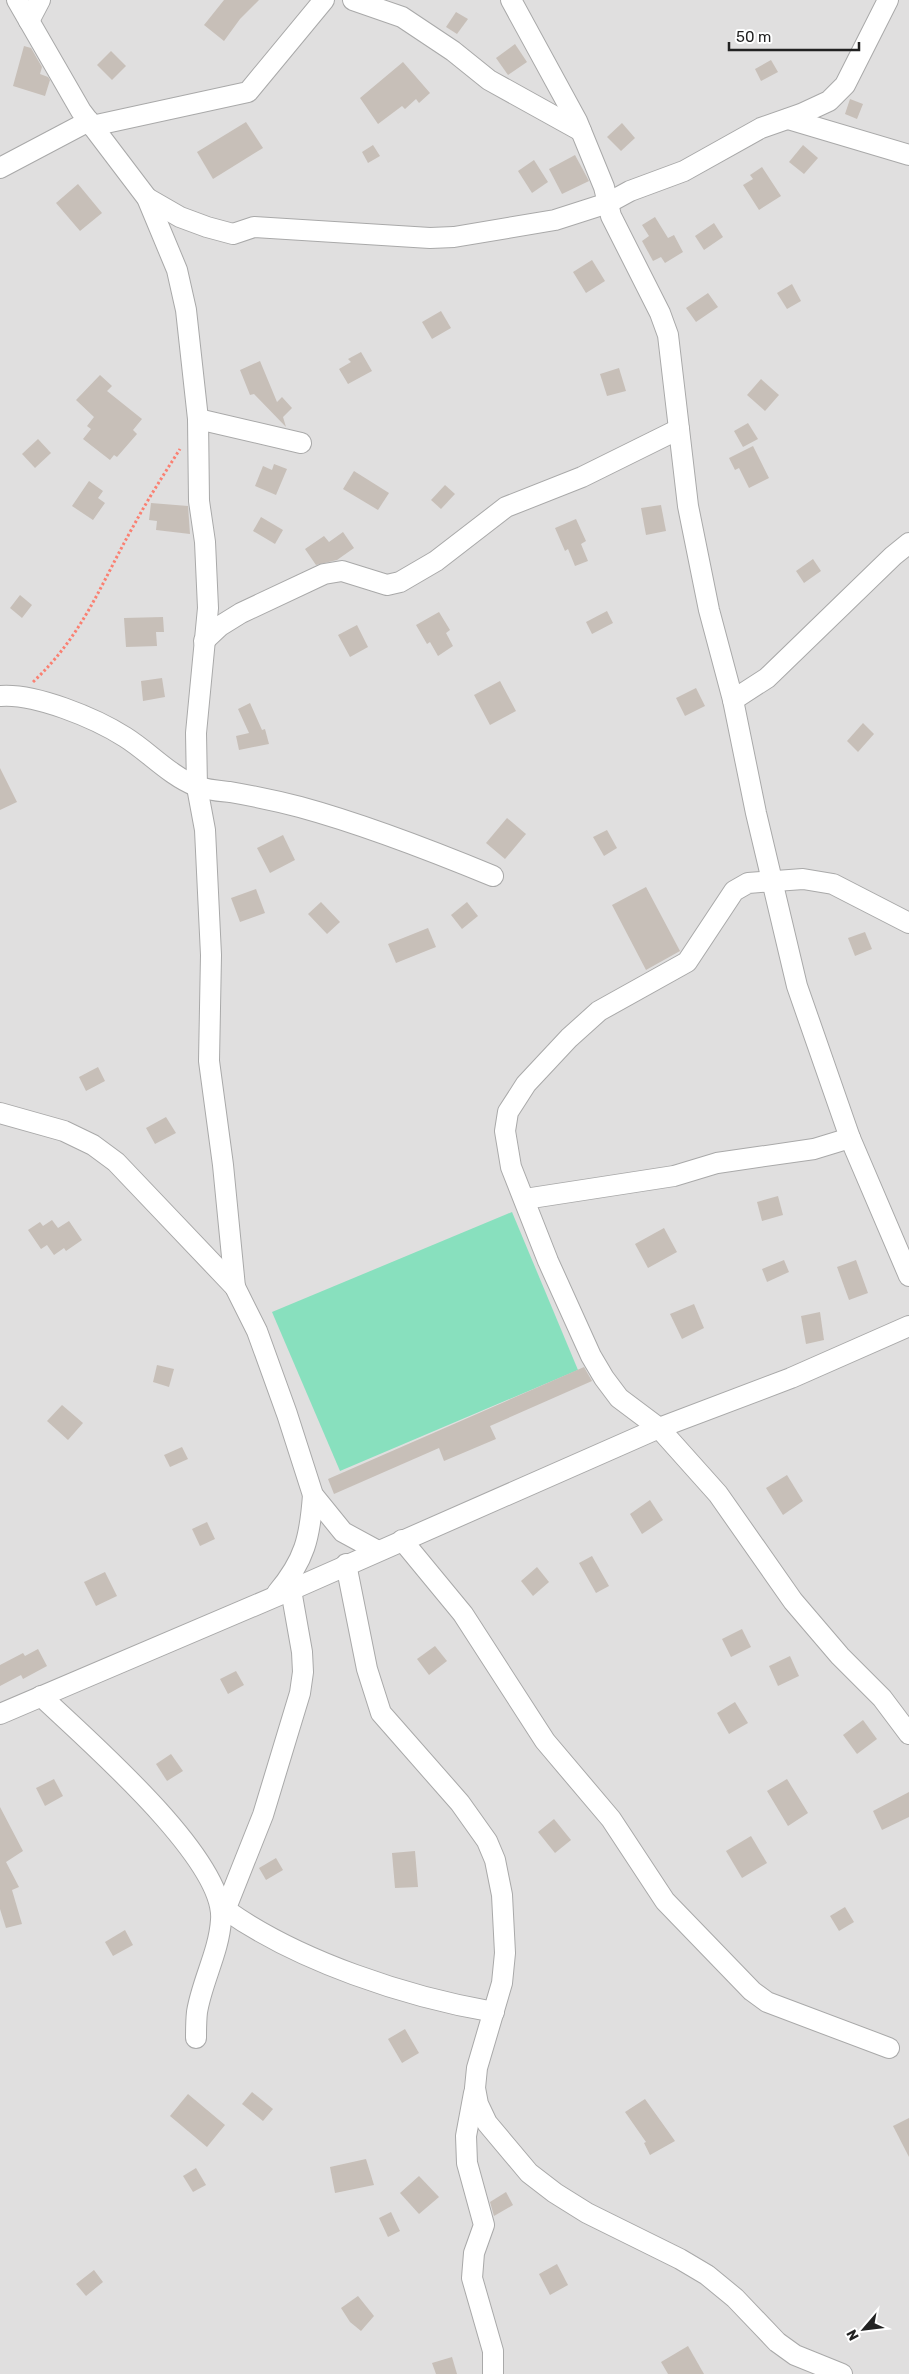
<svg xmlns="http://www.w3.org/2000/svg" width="909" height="2374" font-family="Rubik,sans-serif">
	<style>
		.residential { fill: #e0dfdf }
		.pitch { fill: #88e0be }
		.building { fill: #c7bfb8 }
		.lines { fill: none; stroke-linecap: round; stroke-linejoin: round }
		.minor-casing { stroke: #a9a9a9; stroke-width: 22 }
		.path { stroke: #fa8072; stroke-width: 3; stroke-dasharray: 2.5 2.5; stroke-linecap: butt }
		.minor { stroke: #fff; stroke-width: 20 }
	</style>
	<rect width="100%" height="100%" fill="#f2efe9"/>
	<!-- residential -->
	<rect class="residential" x="0" y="0" width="909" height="2374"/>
	<!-- pitch -->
	<polygon class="pitch" points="512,1212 578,1370 340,1471 272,1312"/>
	<!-- building -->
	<g class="building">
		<polygon points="224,0 259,0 240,19 224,41 204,25"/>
		<polygon points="456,12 468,19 457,34 446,27"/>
		<polygon points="515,44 527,62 508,75 496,58"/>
		<polygon points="24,46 31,48 42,67 40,74 48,77 50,80 45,96 13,86"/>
		<polygon points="111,51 126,66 112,80 97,65"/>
		<polygon points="771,60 778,72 761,81 755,69"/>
		<polygon points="403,62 430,93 419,103 416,99 405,109 402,106 378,124 360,98"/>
		<polygon points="850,99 863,104 857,119 845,114"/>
		<polygon points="246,122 263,148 213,179 197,152"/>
		<polygon points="622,123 635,138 621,151 607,137"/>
		<polygon points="373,145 380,156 368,163 362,152"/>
		<polygon points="803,145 818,158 804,174 789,162"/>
		<polygon points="575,155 589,181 562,194 549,169"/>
		<polygon points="534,160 548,182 532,193 518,171"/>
		<polygon points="762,167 781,196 759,210 743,185 753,179 750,175"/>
		<polygon points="78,184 102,213 80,231 56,203"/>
		<polygon points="655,217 668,238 674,235 683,252 665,263 661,257 653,261 642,241 649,236 642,225"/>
		<polygon points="714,223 723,237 704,250 695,236"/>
		<polygon points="592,260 605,281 586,293 573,272"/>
		<polygon points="792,284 801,301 787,309 777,293"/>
		<polygon points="708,293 718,307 696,322 686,308"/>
		<polygon points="441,311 451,328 432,339 422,322"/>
		<polygon points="361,352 372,371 348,384 339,369 351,362 348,359"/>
		<polygon points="260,361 277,402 282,397 292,408 283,417 286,427 254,394 250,395 240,370"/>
		<polygon points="619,368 626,391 607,396 600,374"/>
		<polygon points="100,375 112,386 107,391 142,419 133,430 137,434 117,457 114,455 110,460 83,439 91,429 87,426 94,417 76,400"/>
		<polygon points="761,379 779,395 765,411 747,395"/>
		<polygon points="748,423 758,439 743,447 734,431"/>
		<polygon points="38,439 51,453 35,468 22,454"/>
		<polygon points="753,446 769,478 749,488 739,468 735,470 729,458"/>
		<polygon points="274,464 287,469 276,495 255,486 263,466 272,470"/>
		<polygon points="354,471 389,493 378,510 343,489"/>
		<polygon points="89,481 103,491 98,498 105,503 93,520 72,506"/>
		<polygon points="445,485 455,494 441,509 431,500"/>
		<polygon points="151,503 188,506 190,534 156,530 157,521 149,520"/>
		<polygon points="661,505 666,531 646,535 641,508"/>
		<polygon points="261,517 283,530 275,544 253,531"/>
		<polygon points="576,519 586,541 581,544 588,561 575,566 568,549 565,551 555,528"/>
		<polygon points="343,532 354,548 337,560 316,565 305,549 324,536 329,542"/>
		<polygon points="813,559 821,571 804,583 796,571"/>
		<polygon points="20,595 32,605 22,618 10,608"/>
		<polygon points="607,611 613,623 592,634 586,622"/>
		<polygon points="439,612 450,630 446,633 453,646 438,656 430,642 427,644 416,625"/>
		<polygon points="163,617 164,632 156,632 157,646 126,647 124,618"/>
		<polygon points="357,625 368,647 350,657 338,635"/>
		<polygon points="162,678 165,697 143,701 141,681"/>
		<polygon points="500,681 516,711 490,725 474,695"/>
		<polygon points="696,688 705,706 685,716 676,698"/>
		<polygon points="250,703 262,730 265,729 269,744 239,750 236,736 249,733 238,709"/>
		<polygon points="863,723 874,734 858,752 847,741"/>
		<polygon points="0,768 17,802 0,810"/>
		<polygon points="507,818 526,834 505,859 486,843"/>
		<polygon points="607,830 617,848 604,856 593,837"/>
		<polygon points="283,835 295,860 270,873 257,848"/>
		<polygon points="646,887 680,951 646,970 612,905"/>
		<polygon points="256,889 265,913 240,922 231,898"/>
		<polygon points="321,902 340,922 327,934 308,914"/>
		<polygon points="467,902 478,916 462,929 451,915"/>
		<polygon points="428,928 436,947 396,963 388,944"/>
		<polygon points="865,932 872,949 855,956 848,938"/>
		<polygon points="98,1067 105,1081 86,1091 79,1077"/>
		<polygon points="166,1117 176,1133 155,1144 146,1128"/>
		<polygon points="778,1196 783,1215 762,1221 757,1202"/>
		<polygon points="52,1220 58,1228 69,1221 82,1240 66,1251 64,1248 54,1255 47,1245 41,1249 28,1230 40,1222 43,1226"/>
		<polygon points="664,1228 677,1252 648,1268 635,1244"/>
		<polygon points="784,1260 789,1272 767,1282 762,1269"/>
		<polygon points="856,1260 868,1293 849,1300 837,1267"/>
		<polygon points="694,1304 704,1328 682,1339 670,1314"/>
		<polygon points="820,1312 824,1340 806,1344 801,1316"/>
		<polygon points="157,1365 174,1369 169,1387 153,1382"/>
		<polygon points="584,1367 592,1381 490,1426 496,1439 444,1461 439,1448 334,1494 328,1479"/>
		<polygon points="62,1405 83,1423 68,1440 47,1421"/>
		<polygon points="182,1447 188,1459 170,1467 164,1455"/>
		<polygon points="787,1475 803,1501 783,1515 766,1488"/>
		<polygon points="650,1500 663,1520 642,1534 630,1514"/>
		<polygon points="207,1522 215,1539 200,1546 192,1529"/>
		<polygon points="592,1556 609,1586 596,1593 579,1563"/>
		<polygon points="537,1567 549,1582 533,1596 521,1581"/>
		<polygon points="105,1572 117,1596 96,1606 84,1582"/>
		<polygon points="742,1629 751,1647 731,1657 722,1639"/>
		<polygon points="435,1646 447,1661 429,1675 417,1659"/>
		<polygon points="38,1649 47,1666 23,1679 21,1675 0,1686 0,1665 23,1653 25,1656"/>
		<polygon points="790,1656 799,1676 778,1686 769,1666"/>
		<polygon points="236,1671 244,1685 228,1694 220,1679"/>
		<polygon points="735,1702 748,1723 729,1734 717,1713"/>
		<polygon points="863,1720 877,1739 857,1754 843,1735"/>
		<polygon points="171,1754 183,1771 167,1781 156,1764"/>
		<polygon points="54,1779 63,1796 45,1806 36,1788"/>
		<polygon points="787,1779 808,1813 788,1826 767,1791"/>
		<polygon points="909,1792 909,1817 882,1830 873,1811"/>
		<polygon points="0,1807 23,1851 6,1862 19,1887 12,1890 22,1924 6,1928 0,1909"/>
		<polygon points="554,1819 571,1840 555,1853 538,1832"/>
		<polygon points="751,1836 767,1863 742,1878 726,1851"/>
		<polygon points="415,1851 418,1887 395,1888 392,1853"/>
		<polygon points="276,1858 283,1870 266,1880 259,1868"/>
		<polygon points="845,1907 854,1922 839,1931 830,1916"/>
		<polygon points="125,1930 133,1945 113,1956 105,1942"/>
		<polygon points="405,2029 419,2053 402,2063 388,2039"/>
		<polygon points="252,2092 273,2109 263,2121 242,2104"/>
		<polygon points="188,2094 225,2125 207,2147 170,2116"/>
		<polygon points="645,2099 675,2141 650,2155 644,2143 646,2142 625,2112"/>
		<polygon points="909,2118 909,2157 893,2126"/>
		<polygon points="366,2159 374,2185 335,2193 330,2167"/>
		<polygon points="196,2168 206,2185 193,2192 183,2176"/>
		<polygon points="419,2176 439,2197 419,2214 400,2193"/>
		<polygon points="506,2192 513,2205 494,2216 490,2202"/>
		<polygon points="391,2212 400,2231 388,2237 379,2218"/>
		<polygon points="557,2264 568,2285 550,2295 539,2274"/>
		<polygon points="94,2270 103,2282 86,2296 76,2284"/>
		<polygon points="358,2296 374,2316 361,2331 350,2322 341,2308"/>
		<polygon points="688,2346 704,2374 668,2374 661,2362"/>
		<polygon points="452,2357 457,2374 436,2374 432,2363"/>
	</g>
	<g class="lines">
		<defs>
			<g id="minor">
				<polyline points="17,0 81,111 147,198 177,270 186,310 198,419 199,501 205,542 208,608 196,733 197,787 205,830 211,955 209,1061 223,1165 235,1287"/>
				<polyline points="353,0 402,17 453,51 489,80 581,131"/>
				<polyline points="511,0 577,121 604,187 611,216 660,313 668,335 688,506 709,610 733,700 756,813 797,986 850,1138 909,1276"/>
				<polyline points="29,21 40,0"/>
				<polyline points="788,119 909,155"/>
				<polyline points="92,126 248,92 324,0"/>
				<polyline points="0,168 89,121"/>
				<polyline points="147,198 180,217 207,227 233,234 254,227 430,238 454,237 555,220 608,203 630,191 684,171 761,128 801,114 829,101 845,85 888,0"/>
				<polyline points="198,419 301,443"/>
				<polyline points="204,641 220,626 241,613 324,574 342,571 387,585 400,582 436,561 506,507 582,477 679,429"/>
				<path d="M 0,696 C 35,693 95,718 125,737 C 149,752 169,775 196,786 C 206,790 219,791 230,792 C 253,796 277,801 300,807 C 366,825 430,850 493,876"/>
				<polyline points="733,700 767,678 893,556 909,543"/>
				<polyline points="909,923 833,884 803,879 748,883 734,891 687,962 599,1011 569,1038 526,1084 508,1112 505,1131 511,1167 548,1261 591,1356 604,1378 619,1398 659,1428 718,1494 793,1601 840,1656 882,1698 909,1734"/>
				<polyline points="0,1113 64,1131 93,1145 116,1162 235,1287 257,1331 287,1414 313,1495 343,1532 378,1551"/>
				<polyline points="525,1199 674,1176 717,1163 814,1149 850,1138"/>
				<polyline points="402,1540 463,1614 545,1741 611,1819 665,1901 752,1991 767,2002 889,2048"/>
				<polyline points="346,1564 367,1669 381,1713 460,1803 487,1841 495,1860 502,1895 505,1953 502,1983 477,2068 475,2088 478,2104 487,2123 529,2173 555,2193 587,2213 680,2259 707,2275 735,2298 777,2342 795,2355 842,2374"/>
				<path d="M 277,1593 C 305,1560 310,1537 313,1495"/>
				<path d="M 41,1696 C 85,1738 226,1859 221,1920 C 219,1952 202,1981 197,2012 C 196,2021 196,2030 196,2038"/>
				<polyline points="0,1714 291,1590 659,1428 791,1378 909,1326"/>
				<path d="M 226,1910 C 298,1961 406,1997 494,2012"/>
				<polyline points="222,1918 263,1815 300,1693 303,1672 302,1652 291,1590"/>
				<polyline points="474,2093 466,2136 467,2163 484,2225 474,2253 472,2278 493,2351 493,2374"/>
			</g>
		</defs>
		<!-- minor casing -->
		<use href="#minor" class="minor-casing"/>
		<!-- path -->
		<path class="path" d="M 33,682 C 84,634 101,583 134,525 C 148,499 164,474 180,449"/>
		<!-- minor -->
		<use href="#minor" class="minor"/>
	</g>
	<!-- north arrow -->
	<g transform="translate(864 2329) rotate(242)" stroke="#ffffff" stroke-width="4" paint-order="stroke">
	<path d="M0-4L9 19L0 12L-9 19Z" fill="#222222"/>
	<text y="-8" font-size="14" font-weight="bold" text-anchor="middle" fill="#222222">N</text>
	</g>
	<!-- scale -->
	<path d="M729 42v8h130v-8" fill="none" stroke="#222222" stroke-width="2.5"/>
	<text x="736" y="42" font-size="15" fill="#222222" stroke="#ffffff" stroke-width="4" paint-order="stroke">50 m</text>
</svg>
